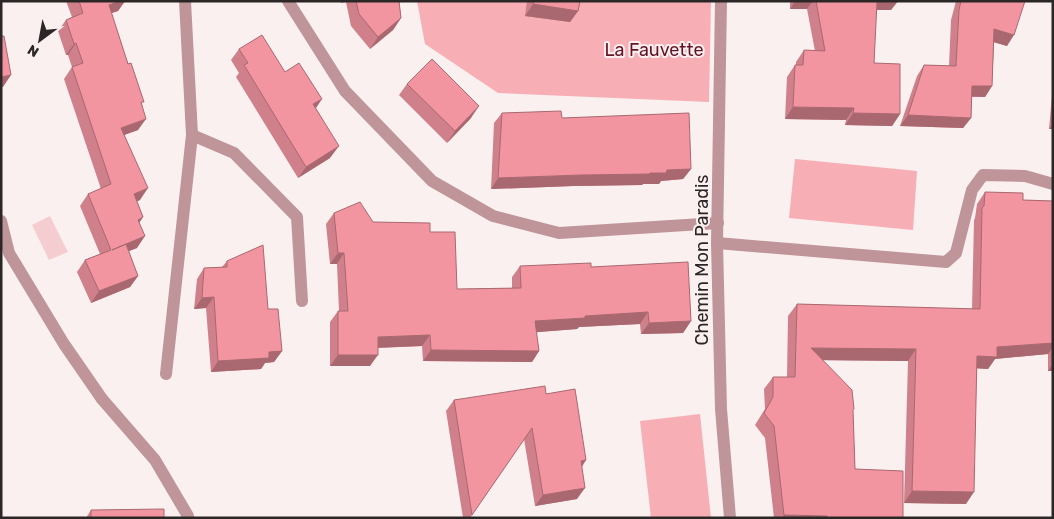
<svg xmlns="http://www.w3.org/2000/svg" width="1054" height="519" font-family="Rubik,sans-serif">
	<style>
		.green { fill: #f7aeb5 }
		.water { fill: #f5cdd0 }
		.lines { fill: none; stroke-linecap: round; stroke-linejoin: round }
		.service { stroke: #bf9599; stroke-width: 12 }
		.minor { stroke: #bf9599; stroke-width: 12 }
		.tertiary { stroke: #bf9599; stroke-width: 12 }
		.wall { fill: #d0808a }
		.shaded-wall { fill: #a96870 }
		.building { fill: #f295a0; stroke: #a96870 }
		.labels { text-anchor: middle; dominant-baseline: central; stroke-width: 4; stroke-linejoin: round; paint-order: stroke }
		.park-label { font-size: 18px; fill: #641326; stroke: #fbf0f0 }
		.street-label { font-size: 18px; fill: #2b2727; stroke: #fbf0f0 }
	</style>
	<rect width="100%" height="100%" fill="#fbf0f0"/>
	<!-- green -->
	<g class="green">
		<polygon points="417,1 711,1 709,102 498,93 425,44"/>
		<polygon points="795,159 917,171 913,230 789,218"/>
		<polygon points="700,414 711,518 651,518 640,421"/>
	</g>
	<!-- water -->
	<polygon class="water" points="50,216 68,252 49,260 32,225"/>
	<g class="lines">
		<!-- service -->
		<g class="service">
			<polyline points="288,1 345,91 432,181 493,216 559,233 718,223"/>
			<polyline points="192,135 234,153 297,217 302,301"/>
			<polyline points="1,221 9,253 64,344 102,399"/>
			<polyline points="717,243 946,262 956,253 972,190 983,175 1025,176 1053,184"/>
			<polyline points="166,374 192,135 185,1"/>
		</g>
		<!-- minor -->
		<polyline class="minor" points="102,399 155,460 188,516 188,518"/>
		<!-- tertiary -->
		<polyline class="tertiary" points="721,1 717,243 721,409 730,518"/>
	</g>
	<!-- wall -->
	<g class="wall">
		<polygon points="66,1 125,1 118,11 111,13 142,105 138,130 124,135 140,200 137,201 143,217 139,223 137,248 128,251 138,276 130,287 91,303 77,272 85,260 100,254 80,206 88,194 101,189 64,79 72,67 68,55 66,55 58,31 66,20 72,17"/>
		<polygon points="341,1 399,1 401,18 393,30 370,49 351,26 346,2 341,3"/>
		<polygon points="527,1 580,1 578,11 570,22 525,16"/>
		<polygon points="790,1 898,1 891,10 876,10 874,63 900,114 892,126 845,125 846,120 785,119 787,77 795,65 796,65 796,62 804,50 815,51 807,9 790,9"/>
		<polygon points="956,1 1025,1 1007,46 994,42 992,86 985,97 972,97 971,118 963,128 900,126 917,76 924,65 949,66 951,20"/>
		<polygon points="239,49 285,72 316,108 330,158 298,178 236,77 239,73 231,60"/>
		<polygon points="407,84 471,118 447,143 399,95"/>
		<polygon points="1053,85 1053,129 1049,129"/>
		<polygon points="502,113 562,118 691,169 683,179 661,181 659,184 643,184 642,185 573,186 491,189 494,123"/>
		<polygon points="985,192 1023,200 1053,201 1053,371 1048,371 1048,354 995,359 988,369 977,368 966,504 904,503 908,361 823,360 853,411 855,469 903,518 774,518 765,438 755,425 765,409 764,389 773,377 787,377 788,316 797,304 972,309 974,220 975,218 977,204"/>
		<polygon points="334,213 373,222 430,232 457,289 512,288 512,277 520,266 591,267 691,321 683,333 641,334 640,324 579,327 577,329 536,332 539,351 532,362 423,361 422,346 378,348 370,366 330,366 330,322 338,311 339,311 337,264 330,264 326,224"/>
		<polygon points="227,261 268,309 282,351 274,362 265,363 261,369 211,372 206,308 194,309 197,279 204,268 222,267"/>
		<polygon points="546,394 586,460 582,467 577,499 535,506 524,439 470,518 463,518 446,411 454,400"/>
		<polygon points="91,510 164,518 86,518"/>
	</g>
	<!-- shaded-wall -->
	<g class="shaded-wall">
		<polygon points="120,1 125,1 118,11 100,17 109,5"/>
		<polygon points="795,1 813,1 807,9 790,9"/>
		<polygon points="880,1 898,1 891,10 877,10 877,2"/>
		<polygon points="533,4 578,11 570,22 525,16"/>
		<polygon points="401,18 393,30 370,49 378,37"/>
		<polygon points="994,29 1014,35 1007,46 986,40"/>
		<polygon points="76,43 68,55 66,55 74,44"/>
		<polygon points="11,75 3,87 1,87 1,77"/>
		<polygon points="972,86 992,86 985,97 965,96"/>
		<polygon points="322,99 314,111 313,104"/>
		<polygon points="479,106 471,118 447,143 455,131"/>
		<polygon points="793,107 854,108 846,120 785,119"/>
		<polygon points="853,113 900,114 892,126 845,125"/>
		<polygon points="908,115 971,118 963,128 900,126"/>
		<polygon points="146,119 138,130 113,139 121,128"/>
		<polygon points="1053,124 1053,129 1049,129"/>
		<polygon points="339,146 330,158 298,178 306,167"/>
		<polygon points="691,169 683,179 661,181 659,184 643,184 642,185 573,186 491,189 498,178 581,175 650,173 667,170"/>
		<polygon points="148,188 140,200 126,206 134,194"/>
		<polygon points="143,217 135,229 138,220"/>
		<polygon points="145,236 137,248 104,261 112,250"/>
		<polygon points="338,253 344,253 337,264 330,264"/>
		<polygon points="138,276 130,287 91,303 99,291"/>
		<polygon points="214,297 206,308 194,309 202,298"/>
		<polygon points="648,312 640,324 579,327 577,329 527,333 535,321 585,316"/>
		<polygon points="691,321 683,333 641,334 649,323"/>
		<polygon points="430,335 422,346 370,348 378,337"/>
		<polygon points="1053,343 1053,347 1048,354 995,359 988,369 969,368 977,356 997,347"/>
		<polygon points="811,348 916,349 908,361 803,360"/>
		<polygon points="431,350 539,351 532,362 423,361"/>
		<polygon points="282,351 274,362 265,363 261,369 211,372 218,361 269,352"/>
		<polygon points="338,355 378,355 370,366 330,366"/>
		<polygon points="1053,364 1053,371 1048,371"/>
		<polygon points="586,460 578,471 581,461"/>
		<polygon points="585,488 577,499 535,506 543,495"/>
		<polygon points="912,491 974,492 966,504 904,503"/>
		<polygon points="784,515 827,516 826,518 781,518"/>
	</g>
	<!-- building -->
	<g class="building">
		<polygon points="79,1 120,1 109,5 128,64 131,63 144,102 141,102 146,119 121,128 148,188 134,194 143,217 138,220 145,236 112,250 126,244 138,276 99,291 85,260 111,250 88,194 111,184 72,67 83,63 76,43 74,44 66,20 83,13"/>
		<polygon points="356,1 399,1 401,18 378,37 359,14"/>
		<polygon points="534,1 580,1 578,11 533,4"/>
		<polygon points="816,1 882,1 882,2 877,2 874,63 900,64 900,114 853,113 854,108 793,107 795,65 803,65 804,50 825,51"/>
		<polygon points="961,1 1025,1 1014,35 994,29 992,86 972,86 971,118 908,115 924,65 956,66 959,10"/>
		<polygon points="262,35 285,72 299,63 322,99 313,104 339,146 306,167 244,65 248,63 239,49"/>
		<polygon points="1,36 4,36 11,75 1,77"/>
		<polygon points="432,59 479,106 455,131 407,84"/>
		<polygon points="561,111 562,118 689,113 691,169 667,170 666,173 650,173 649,174 581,175 498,178 502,113"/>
		<polygon points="985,192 1023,193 1023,200 1053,201 1053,343 997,347 997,357 977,356 974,492 912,491 916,349 811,348 852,390 854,409 853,410 855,469 903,471 903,518 827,518 827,516 784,515 774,426 764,413 773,397 773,377 795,377 797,304 980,309 982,208 984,206"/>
		<polygon points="360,202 373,222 430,223 430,232 455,232 457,289 521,288 520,266 591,263 591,267 688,262 691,321 649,323 648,312 585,316 585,318 535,321 539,351 431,350 430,335 378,337 378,355 338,355 338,311 348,311 344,253 338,253 334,213"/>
		<polygon points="263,245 268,309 278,309 282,351 269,352 269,358 218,361 214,297 202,298 204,268 227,267 227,261"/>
		<polygon points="545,386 546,394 575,389 586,460 581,461 585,488 543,495 532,428 472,515 454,400"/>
		<polygon points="164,509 164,518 91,518 91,510"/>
	</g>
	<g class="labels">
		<!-- park labels -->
		<g class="park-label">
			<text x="654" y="50">La Fauvette</text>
		</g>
		<!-- street labels -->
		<g class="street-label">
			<text transform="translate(702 260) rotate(-90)">Chemin Mon Paradis</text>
		</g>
	</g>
	<!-- border -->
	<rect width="1054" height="519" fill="none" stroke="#2b2727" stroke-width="5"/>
	<!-- north arrow -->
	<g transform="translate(40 40) rotate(212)" stroke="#fbf0f0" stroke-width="4" paint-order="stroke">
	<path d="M0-4L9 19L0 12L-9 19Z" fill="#2b2727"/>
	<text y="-8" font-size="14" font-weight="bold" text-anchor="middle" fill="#2b2727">N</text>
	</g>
</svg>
